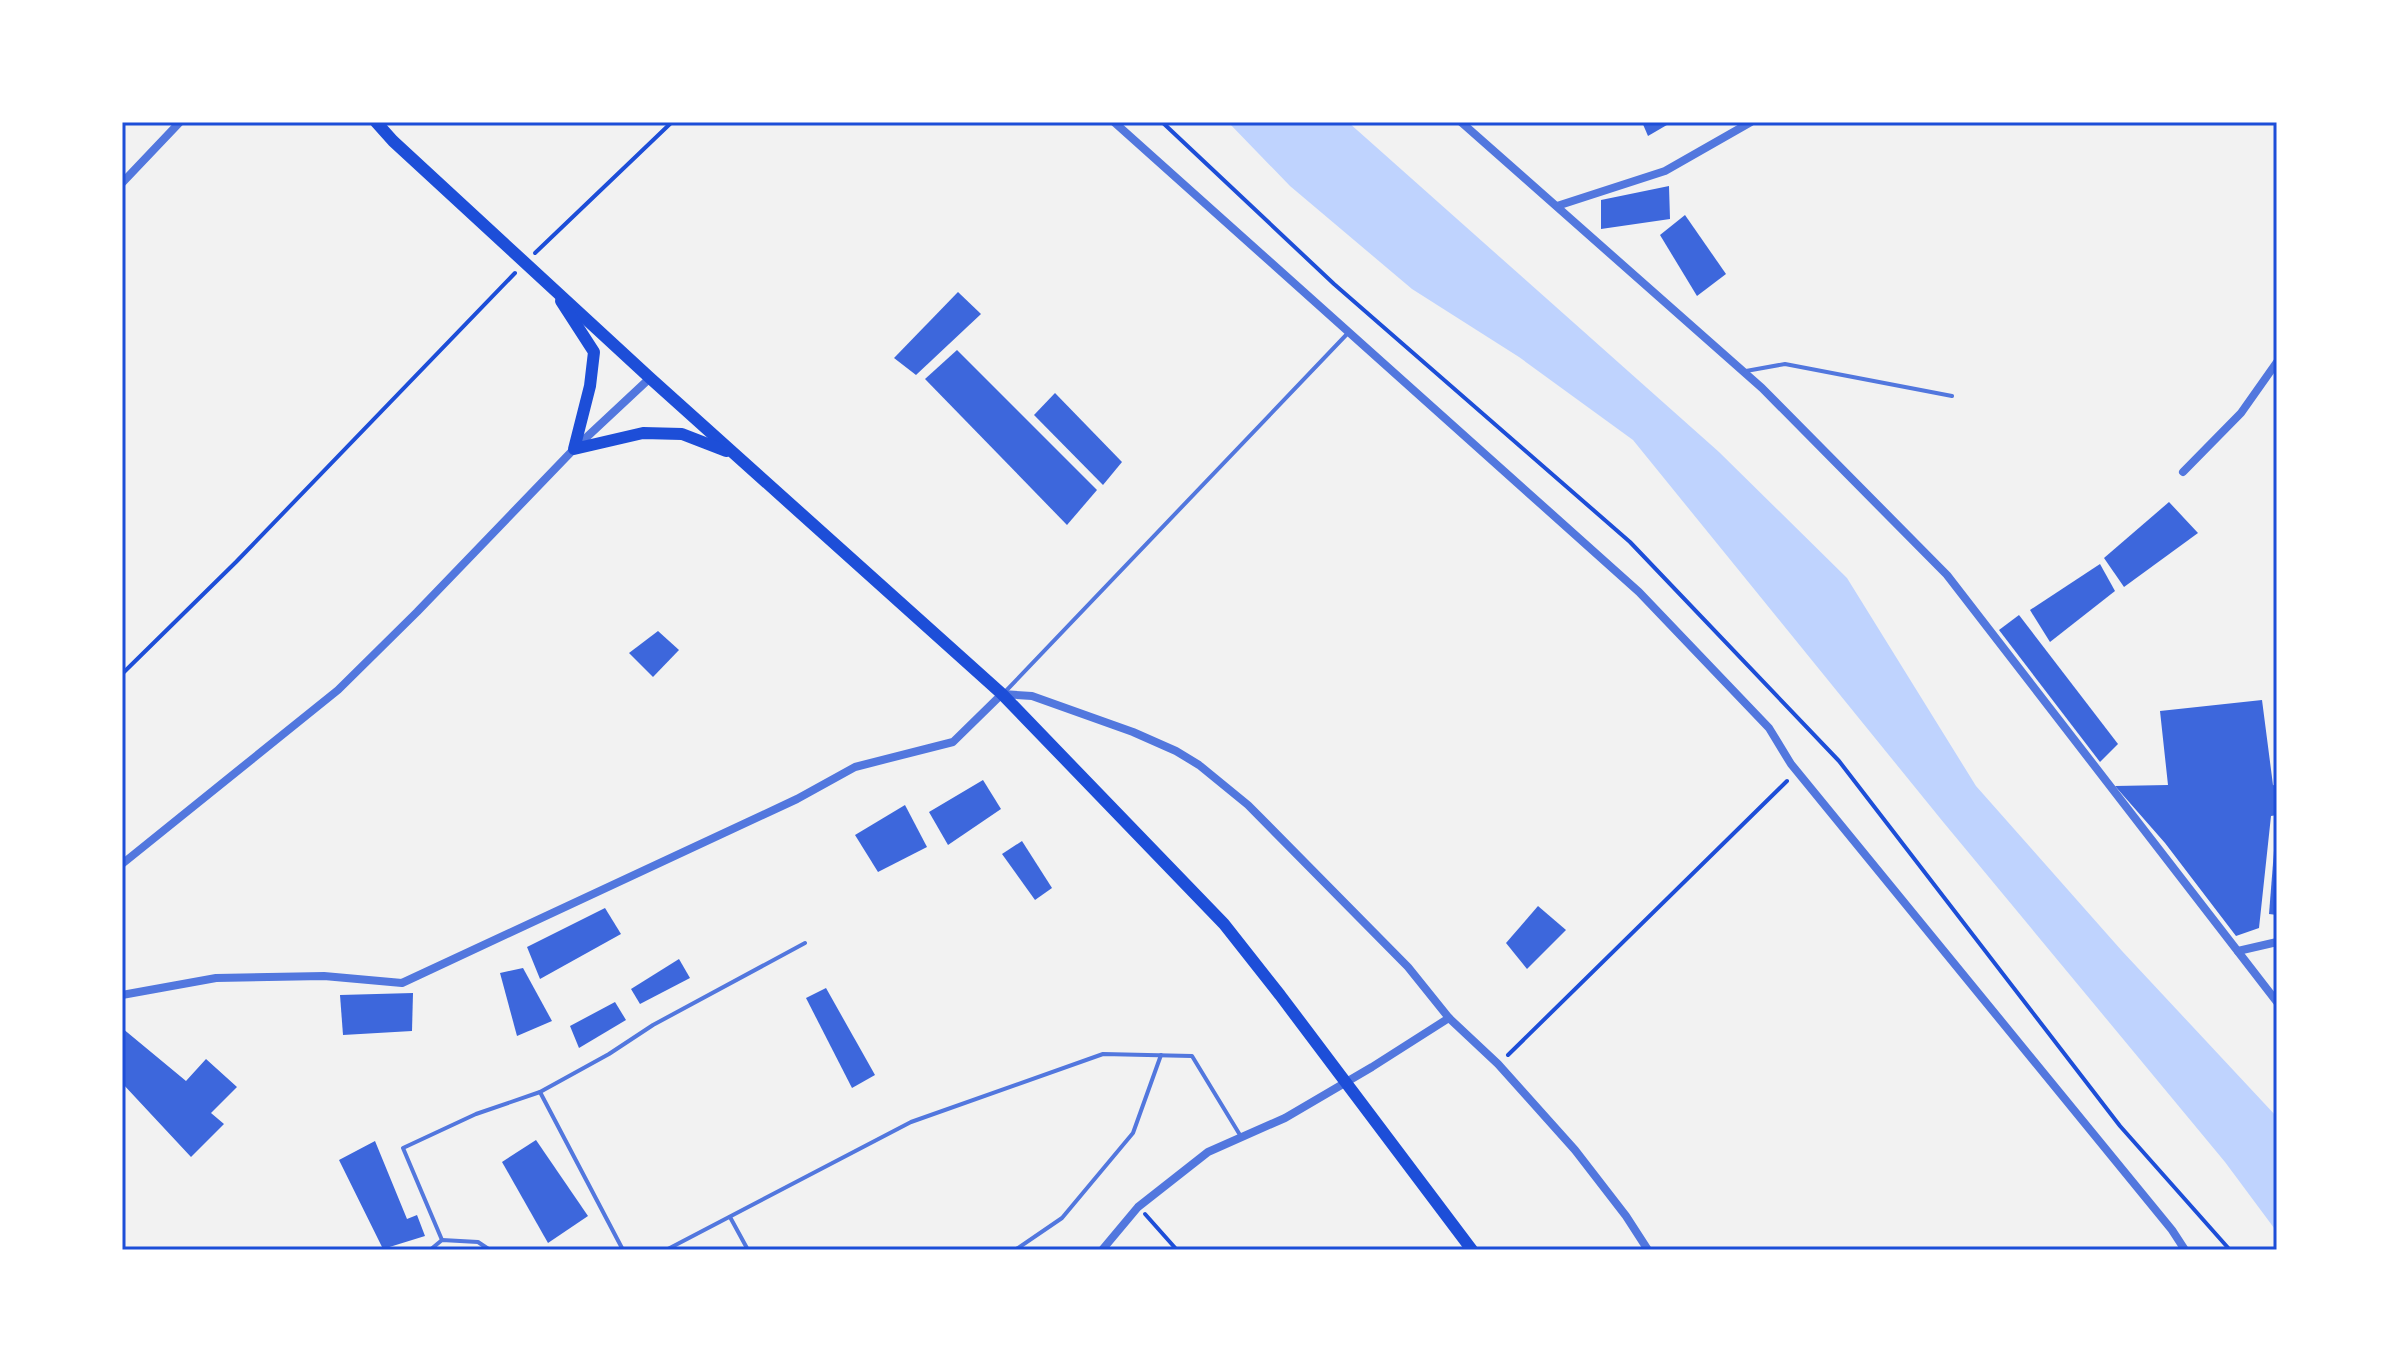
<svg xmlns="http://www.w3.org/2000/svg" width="2399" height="1372" font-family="'Work Sans',sans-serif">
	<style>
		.water { fill: #bfd3fe }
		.building { fill: #3d67dc }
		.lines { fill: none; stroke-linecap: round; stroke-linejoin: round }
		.path { stroke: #1d4ed8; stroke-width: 4 }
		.service { stroke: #5277de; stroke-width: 4 }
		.minor { stroke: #5277de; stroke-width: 8 }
		.secondary { stroke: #1d4ed8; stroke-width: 12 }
		.neatline { fill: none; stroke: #1d4ed8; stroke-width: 3 }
	</style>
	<rect width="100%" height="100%" fill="#f2f2f2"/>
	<!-- water -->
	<polygon class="water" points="1228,122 1348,122 1719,452 1847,578 1976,786 2122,951 2277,1117 2277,1232 2225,1162 1944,823 1633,440 1519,357 1412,289 1290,186"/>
	<!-- building -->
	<g class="building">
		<polygon points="1642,122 1672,122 1648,136"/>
		<polygon points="1669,186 1670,219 1601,229 1601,200"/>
		<polygon points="1685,215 1726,274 1697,296 1660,235"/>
		<polygon points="958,292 981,314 916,375 894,358"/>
		<polygon points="957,350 1097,490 1067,525 925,379"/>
		<polygon points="1055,393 1122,462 1103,485 1034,415"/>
		<polygon points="2169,502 2198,533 2124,587 2104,558"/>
		<polygon points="2100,564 2115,591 2050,642 2030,610"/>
		<polygon points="2019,615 2118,744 2100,762 1999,630"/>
		<polygon points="658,631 679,650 653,677 629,653"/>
		<polygon points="2262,700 2273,785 2277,786 2277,815 2271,816 2259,928 2236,936 2165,843 2115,786 2168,785 2160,711"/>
		<polygon points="983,780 1001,809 948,845 929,812"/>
		<polygon points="905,805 927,847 878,872 855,835"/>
		<polygon points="2275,838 2277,838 2277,915 2269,914"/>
		<polygon points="1022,841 1052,888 1035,900 1002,854"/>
		<polygon points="1538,906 1566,930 1527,969 1506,943"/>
		<polygon points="605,908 621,934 540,979 527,947"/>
		<polygon points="679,959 690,978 640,1004 631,989"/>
		<polygon points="523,968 552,1021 517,1036 500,973"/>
		<polygon points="826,988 875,1075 852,1088 806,998"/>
		<polygon points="413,993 412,1031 343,1035 340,995"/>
		<polygon points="615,1002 626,1020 579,1048 570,1026"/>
		<polygon points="122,1028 186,1081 206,1059 237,1087 211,1113 224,1124 191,1157 122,1083"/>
		<polygon points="536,1140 588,1216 548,1243 502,1162"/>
		<polygon points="375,1141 407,1219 417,1215 425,1236 383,1249 339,1160"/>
	</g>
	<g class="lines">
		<!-- path -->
		<g class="path">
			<polyline points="1162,122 1334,284 1630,542 1839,761 2120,1126 2230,1250"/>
			<polyline points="535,253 672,122"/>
			<polyline points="122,674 236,562 515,273"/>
			<polyline points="1508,1055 1787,781"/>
			<polyline points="1145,1214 1177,1250"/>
		</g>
		<!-- service -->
		<g class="service">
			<polyline points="1746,371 1785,364 1952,396"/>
			<polyline points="1003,694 1348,333"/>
			<polyline points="540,1092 623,1250"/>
			<polyline points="730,1217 748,1250"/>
			<polyline points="442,1240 403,1148 476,1114 540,1092 609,1054 653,1025 805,943"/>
			<polyline points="430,1250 442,1240 478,1242 490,1250"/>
			<polyline points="666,1250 911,1122 1103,1054 1192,1056 1240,1135"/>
			<polyline points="1015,1250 1062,1218 1133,1133 1161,1055"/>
		</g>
		<!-- minor -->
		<g class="minor">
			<polyline points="1114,122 1639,592 1769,728 1791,764 2172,1230 2185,1250"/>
			<polyline points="1461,122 1762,388 1947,575 2277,1002"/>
			<polyline points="122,183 180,122"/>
			<polyline points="1557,206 1665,171 1751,122"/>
			<polyline points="2183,472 2241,413 2277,362"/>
			<polyline points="122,864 338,690 417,612 574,449 650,378"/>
			<polyline points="2238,951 2277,942"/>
			<polyline points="122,995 216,978 324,976 402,983 797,799 855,767 953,742 1002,694 1032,696 1133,732 1176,751 1199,765 1248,805 1408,967 1449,1018 1498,1064 1575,1150 1626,1216 1648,1250"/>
			<polyline points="1102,1250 1138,1207 1208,1152 1285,1118 1372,1067 1449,1018"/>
		</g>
		<!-- secondary -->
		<g class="secondary">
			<polyline points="376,122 393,141 650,378 1002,694 1224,924 1280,995 1472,1250"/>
			<polyline points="561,301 594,352 590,386 574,449 643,433 682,434 726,451"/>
		</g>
	</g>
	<!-- border -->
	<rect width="2399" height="1372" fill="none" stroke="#ffffff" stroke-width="248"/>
	<rect x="124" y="124" width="2151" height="1124" class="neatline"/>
</svg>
